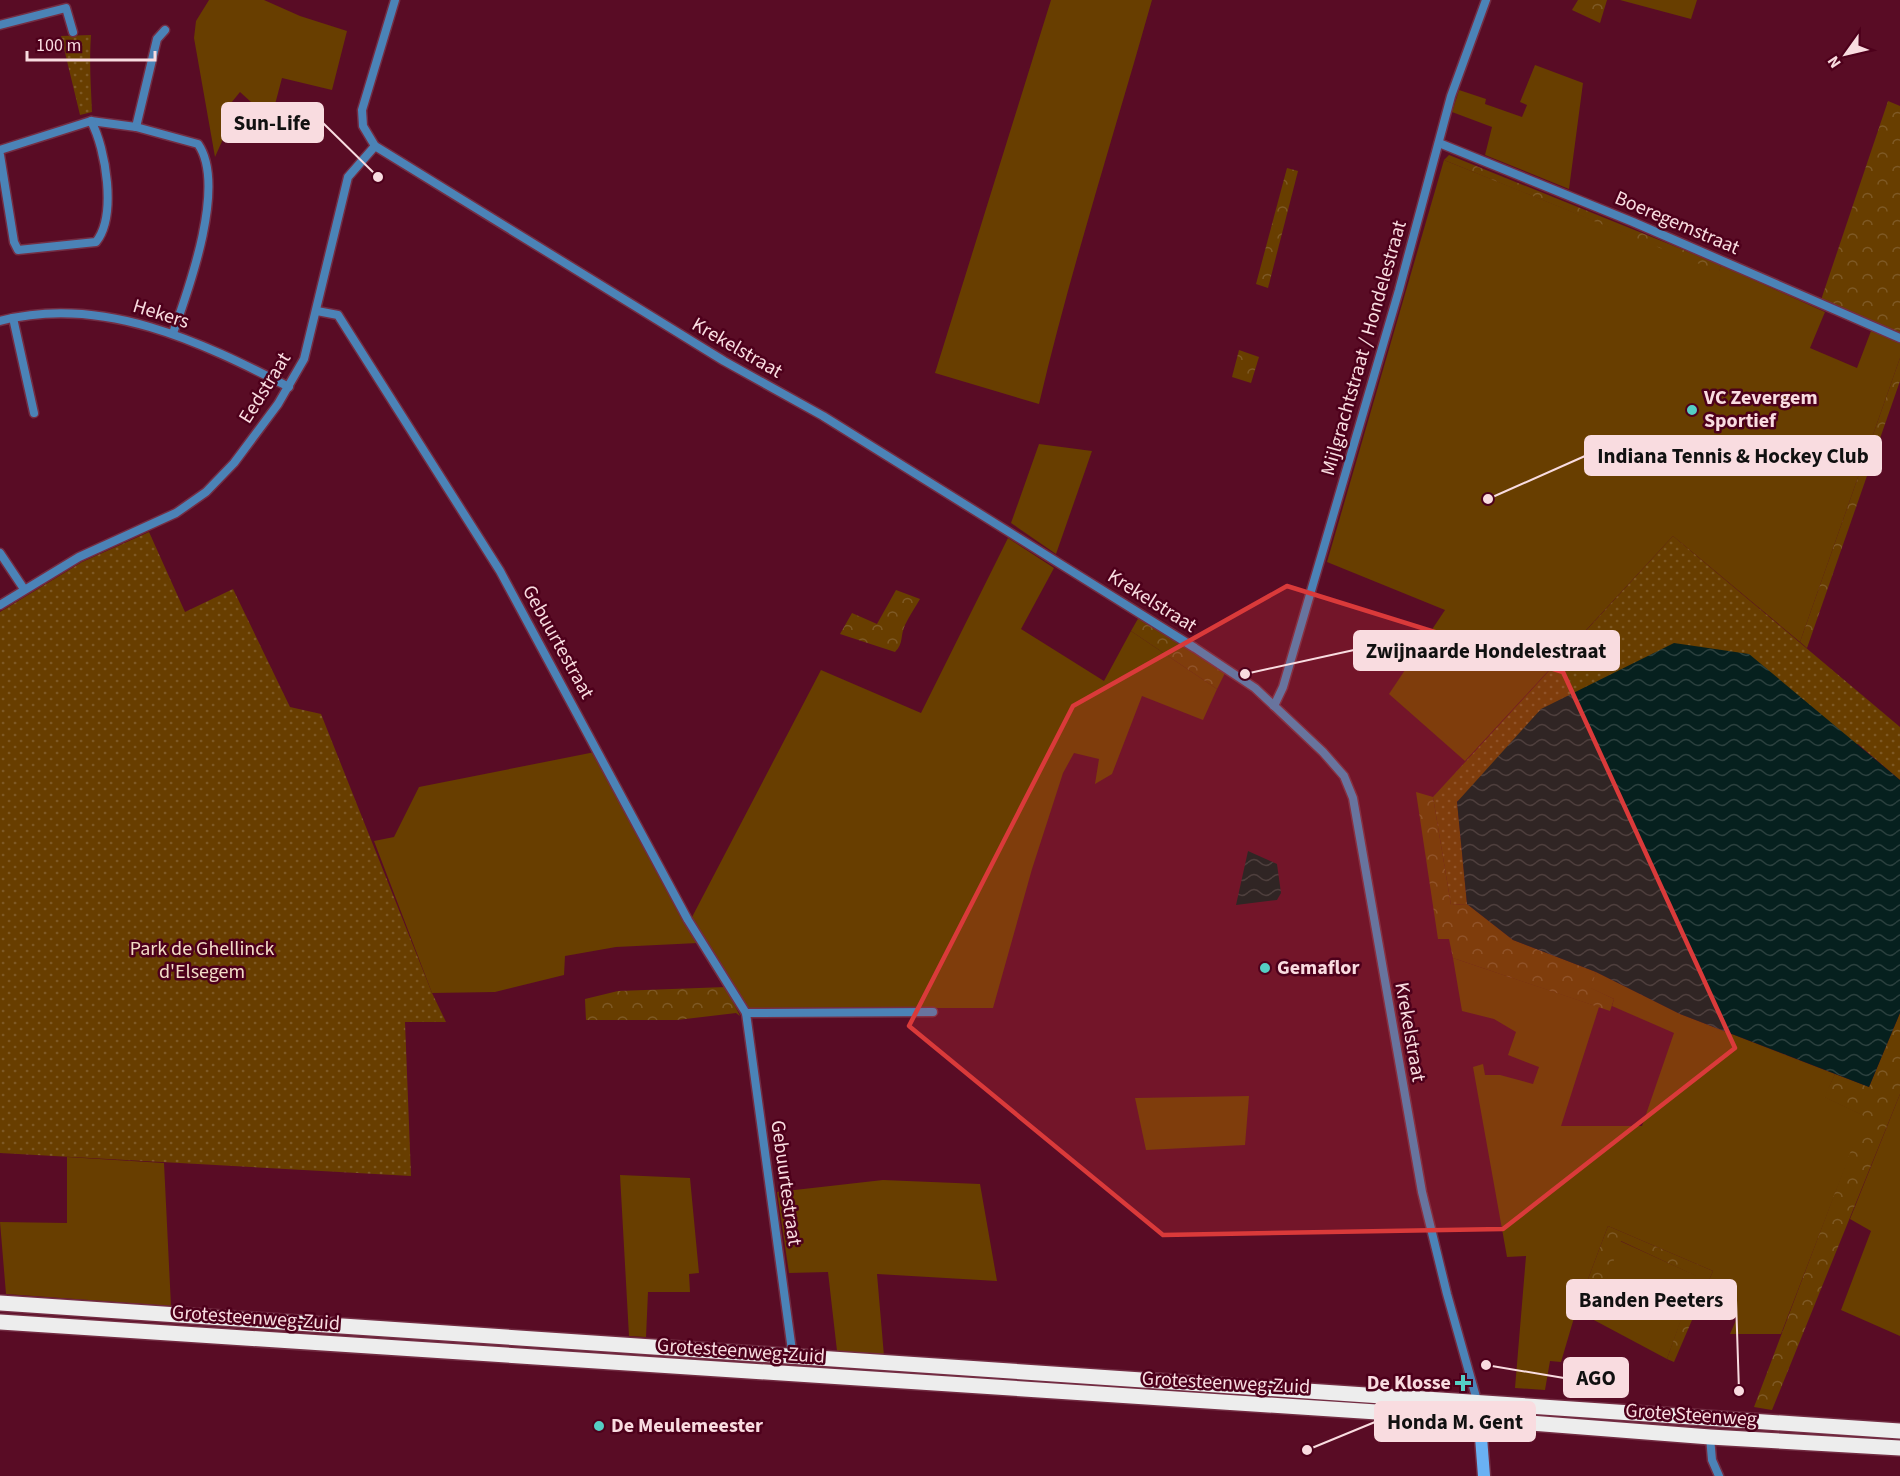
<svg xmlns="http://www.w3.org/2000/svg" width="1900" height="1476" font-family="'Source Sans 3',sans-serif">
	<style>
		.grass { fill: #683e00 }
		.forest { fill: url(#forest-crowns) }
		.park { fill: url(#park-dots) }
		.water { fill: url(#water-waves) }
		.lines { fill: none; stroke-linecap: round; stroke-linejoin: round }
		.street-casing { stroke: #732d43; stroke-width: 11 }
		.secondary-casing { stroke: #732d43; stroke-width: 15 }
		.highway-casing { stroke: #732d43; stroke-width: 18 }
		.street { stroke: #4b83b7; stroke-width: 8 }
		.secondary { stroke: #6ab1f3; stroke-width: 12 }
		.highway { stroke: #ededed; stroke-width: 15 }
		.marked { fill: #da3a3a; fill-opacity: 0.2; stroke: #da3a3a; stroke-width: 4.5; stroke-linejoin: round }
		.poi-dot { fill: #55cec4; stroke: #4d001b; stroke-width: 2 }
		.labels { text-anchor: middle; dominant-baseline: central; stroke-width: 5; stroke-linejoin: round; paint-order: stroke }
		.street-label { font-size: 20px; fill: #f9dce0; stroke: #4d001b }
		.poi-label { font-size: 20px; font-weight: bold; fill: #f9dce0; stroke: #4d001b; text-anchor: start }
		.park-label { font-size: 20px; fill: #f2dcc6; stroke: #4d001b }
		.leader { fill: none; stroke: #f9dce0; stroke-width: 2 }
		.callout-dot { fill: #f9dce0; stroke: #4d001b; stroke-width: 2 }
		.callout { fill: #f9dce0; stroke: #f9dce0; stroke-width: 2 }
		.callout-label { font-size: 21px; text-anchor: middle; font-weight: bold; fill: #111 }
	</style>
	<defs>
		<pattern id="forest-crowns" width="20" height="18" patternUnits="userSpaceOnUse" patternTransform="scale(1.5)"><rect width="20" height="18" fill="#683e00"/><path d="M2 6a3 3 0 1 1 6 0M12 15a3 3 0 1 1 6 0" fill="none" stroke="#7e5925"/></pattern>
		<pattern id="park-dots" width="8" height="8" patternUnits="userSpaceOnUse" patternTransform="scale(1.5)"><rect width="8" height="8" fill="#683e00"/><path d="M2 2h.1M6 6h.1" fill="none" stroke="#7e5925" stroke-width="1.8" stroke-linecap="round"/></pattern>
		<pattern id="water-waves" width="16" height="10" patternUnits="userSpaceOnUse" patternTransform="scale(1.5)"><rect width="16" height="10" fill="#06201e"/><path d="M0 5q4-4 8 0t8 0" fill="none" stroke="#2b403e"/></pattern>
	</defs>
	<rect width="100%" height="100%" fill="#590c25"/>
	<!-- grass -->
	<g class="grass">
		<polygon points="209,0 264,0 300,16 347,31 332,90 282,78 273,112 260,110 240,92 227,108 235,112 215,157 194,38 196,21"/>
		<path d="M 1051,0 L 1152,0 C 1114,135 1071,268 1039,404 L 935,373 Z"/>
		<polygon points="1620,0 1697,0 1691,19"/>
		<polygon points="1535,65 1583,83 1569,189 1485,155 1492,127 1452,112 1459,90 1486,99 1485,104 1522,117 1527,105 1520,102"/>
		<polygon points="1444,160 1719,271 1721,265 1825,312 1810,348 1857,368 1871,331 1900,342 1900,358 1800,642 1673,536 1465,761 1389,694 1445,610 1327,562"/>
		<polygon points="1039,444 1092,451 1056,554 1011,523"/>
		<polygon points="1008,538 1054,568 1021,629 1104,681 1131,631 1217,689 1203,720 1142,696 1112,774 1095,784 1099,759 1074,753 1063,773 1032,869 993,1008 746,1008 691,919 821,670 921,713"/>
		<polygon points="595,752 698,943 616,947 565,956 564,975 495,992 432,993 374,841 394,837 419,787"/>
		<polygon points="1453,958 1599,1007 1561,1126 1642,1126 1674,1033 1612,1006 1614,999 1590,988 1596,972 1680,1014 1835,1074 1825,1097 1865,1116 1781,1334 1730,1334 1737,1318 1699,1303 1713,1271 1608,1226 1576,1311 1561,1362 1550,1361 1545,1390 1515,1388 1526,1256 1507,1257 1473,1067 1483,1064 1485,1075 1500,1075 1533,1084 1539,1067 1508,1055 1516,1032 1494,1019 1462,1011"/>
		<polygon points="1900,1094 1900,1336 1841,1310 1871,1231 1850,1219"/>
		<polygon points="1249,1096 1245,1145 1146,1150 1135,1098"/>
		<polygon points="67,1157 164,1163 171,1306 6,1294 0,1222 67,1223"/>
		<polygon points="620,1175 690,1178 699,1273 689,1274 690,1292 648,1292 646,1337 629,1336"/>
		<polygon points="883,1180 980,1184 997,1281 877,1274 884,1356 837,1351 828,1272 789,1273 777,1192"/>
		<polygon points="1620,1241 1697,1276 1667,1359 1592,1319"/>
	</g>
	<!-- forest -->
	<g class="forest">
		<polygon points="1578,0 1607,0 1600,23 1572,10"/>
		<polygon points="1888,101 1900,106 1900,333 1821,300"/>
		<polygon points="1449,155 1721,265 1719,272 1444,160"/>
		<polygon points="1287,168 1298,171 1268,288 1256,284"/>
		<polygon points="1239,350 1259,357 1251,383 1232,377"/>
		<polygon points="1900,358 1900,381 1807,648 1800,642"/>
		<path d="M 896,590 L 920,599 C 915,608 909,616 905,625 C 900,635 904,643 895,652 L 840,634 L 852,613 L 877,624 Z"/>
		<polygon points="1139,617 1225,673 1217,689 1131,631"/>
		<polygon points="1416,792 1433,797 1451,905 1467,904 1513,940 1596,972 1591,988 1614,999 1610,1011 1453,958 1449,939 1438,939"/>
		<polygon points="726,987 740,1016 736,1013 677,1020 586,1020 585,999 618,991"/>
		<polygon points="1900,1013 1900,1094 1772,1410 1754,1407 1864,1116 1824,1097 1835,1074 1869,1087"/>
		<polygon points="1608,1226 1713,1271 1674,1362 1667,1359 1696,1276 1621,1241 1592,1319 1576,1311"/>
	</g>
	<!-- park -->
	<g class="park">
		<path d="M 91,35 C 89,62 91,86 92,112 L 80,115 L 61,36 Z"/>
		<polygon points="149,532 185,612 233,589 290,707 321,714 432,993 446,1022 405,1022 411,1176 0,1153 0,612 82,562"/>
		<polygon points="1673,536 1900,727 1900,780 1858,744 1457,801 1467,904 1451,905 1433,797"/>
	</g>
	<!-- water -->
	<g class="water">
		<polygon points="1674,643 1749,654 1900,780 1900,1013 1869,1087 1680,1014 1596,972 1513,940 1467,904 1457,802 1541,709"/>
		<polygon points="1248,851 1277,864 1281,893 1277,900 1236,905"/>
	</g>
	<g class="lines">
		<defs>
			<g id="street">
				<polyline points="395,0 362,110 363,126 375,146 724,361 823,416 1195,648 1255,688 1323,752 1344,776 1353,798 1422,1192 1447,1294 1478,1404"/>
				<polyline points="0,25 66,8 73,32"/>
				<polyline points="136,127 157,39 165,30"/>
				<polyline points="1439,143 1633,222 1900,338"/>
				<path d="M 0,150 L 91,121 L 136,127 L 198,144 C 227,185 188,291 173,333"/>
				<path d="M 0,155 L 14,242 L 18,250 L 96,242 C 117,216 106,149 91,121"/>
				<polyline points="317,311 338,315 500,571 688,920 746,1013 793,1358"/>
				<polyline points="13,318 34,413"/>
				<path d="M 0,321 C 102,294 201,342 289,387"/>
				<polyline points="0,553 24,589"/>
				<polyline points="0,605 79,557 176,513 206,492 234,463 278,404 304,359 348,177 375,146"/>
				<polyline points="1274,706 1283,687 1399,290 1451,96 1486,0"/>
				<polyline points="746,1013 933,1012"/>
				<polyline points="1710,1437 1712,1460 1719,1476"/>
			</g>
			<polyline id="secondary" points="1479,1411 1484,1476"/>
			<g id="highway">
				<polyline points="0,1303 1900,1431"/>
				<polyline points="0,1322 1453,1417 1710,1437 1900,1448"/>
			</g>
		</defs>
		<!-- street casing -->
		<use href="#street" class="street-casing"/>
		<!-- secondary casing -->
		<use href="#secondary" class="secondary-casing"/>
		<!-- highway casing -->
		<use href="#highway" class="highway-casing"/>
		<!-- street -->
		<use href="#street" class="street"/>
		<!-- secondary -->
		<use href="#secondary" class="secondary"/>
		<!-- highway -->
		<use href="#highway" class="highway"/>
	</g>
	<!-- marked area -->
	<path class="marked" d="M 1287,586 L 1563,672 L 1735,1048 L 1503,1229 L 1163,1235 L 909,1026 L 1073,706 Z"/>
	<!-- markers -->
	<g class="poi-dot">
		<circle cx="1692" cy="410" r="6"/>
		<circle cx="1265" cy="968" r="6"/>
		<path d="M1460 1374h6v6h6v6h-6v6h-6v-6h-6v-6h6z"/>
		<circle cx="599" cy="1426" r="6"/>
	</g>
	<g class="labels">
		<!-- street labels -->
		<g class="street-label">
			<text transform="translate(1677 223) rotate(23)">Boeregemstraat</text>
			<text transform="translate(161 314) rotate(17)">Hekers</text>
			<text transform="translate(737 348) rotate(30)">Krekelstraat</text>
			<text transform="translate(1364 348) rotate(-74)">Mijlgrachtstraat / Hondelestraat</text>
			<text transform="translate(265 388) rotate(-58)">Eedstraat</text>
			<text transform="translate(1152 601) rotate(32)">Krekelstraat</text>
			<text transform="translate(558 642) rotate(61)">Gebuurtestraat</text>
			<text transform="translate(1410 1032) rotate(80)">Krekelstraat</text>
			<text transform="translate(786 1183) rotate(82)">Gebuurtestraat</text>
			<text transform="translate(256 1318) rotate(4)">Grotesteenweg-Zuid</text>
			<text transform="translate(741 1351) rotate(4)">Grotesteenweg-Zuid</text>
			<text transform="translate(1226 1383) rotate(3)">Grotesteenweg-Zuid</text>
			<text transform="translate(1691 1415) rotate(4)">Grote Steenweg</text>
		</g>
		<!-- poi labels -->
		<g class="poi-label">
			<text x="1704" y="398">VC Zevergem<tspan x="1704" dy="23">Sportief</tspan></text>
			<text x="1277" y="968">Gemaflor</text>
			<text x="1451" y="1383" text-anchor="end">De Klosse</text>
			<text x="611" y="1426">De Meulemeester</text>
		</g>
		<!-- park labels -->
		<g class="park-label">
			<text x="202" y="949">Park de Ghellinck<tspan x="202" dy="23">d'Elsegem</tspan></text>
		</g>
	</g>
	<!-- callouts -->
	<path class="leader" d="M378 177L323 123M1488 499L1585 456M1245 674L1354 650M1739 1391L1736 1300M1486 1365L1564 1378M1307 1450L1375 1422"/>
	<g class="callout-dot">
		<circle cx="378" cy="177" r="6"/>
		<circle cx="1488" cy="499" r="6"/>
		<circle cx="1245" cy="674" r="6"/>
		<circle cx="1739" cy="1391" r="6"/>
		<circle cx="1486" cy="1365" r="6"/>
		<circle cx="1307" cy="1450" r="6"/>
	</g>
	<g class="callout">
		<rect x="222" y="103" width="101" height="39" rx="6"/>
		<rect x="1585" y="436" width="296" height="39" rx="6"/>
		<rect x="1354" y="631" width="265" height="39" rx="6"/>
		<rect x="1567" y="1280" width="169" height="39" rx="6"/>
		<rect x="1564" y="1358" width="64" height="39" rx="6"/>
		<rect x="1375" y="1402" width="160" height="39" rx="6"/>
	</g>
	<g class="callout-label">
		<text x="272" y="130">Sun-Life</text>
		<text x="1733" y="463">Indiana Tennis &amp; Hockey Club</text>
		<text x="1486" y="658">Zwijnaarde Hondelestraat</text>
		<text x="1651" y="1307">Banden Peeters</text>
		<text x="1596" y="1385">AGO</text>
		<text x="1455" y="1429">Honda M. Gent</text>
	</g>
	<!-- north arrow -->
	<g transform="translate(1846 54) rotate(236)" stroke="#4d001b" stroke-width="4.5" paint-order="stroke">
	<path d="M0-4.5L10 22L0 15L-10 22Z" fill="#f9dce0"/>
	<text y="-9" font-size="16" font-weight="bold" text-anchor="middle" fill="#f9dce0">N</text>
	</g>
	<!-- scale -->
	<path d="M27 51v9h128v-9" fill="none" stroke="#f9dce0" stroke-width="3"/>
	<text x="36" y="51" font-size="18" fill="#f9dce0" stroke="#4d001b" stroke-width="4.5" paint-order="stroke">100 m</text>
</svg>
